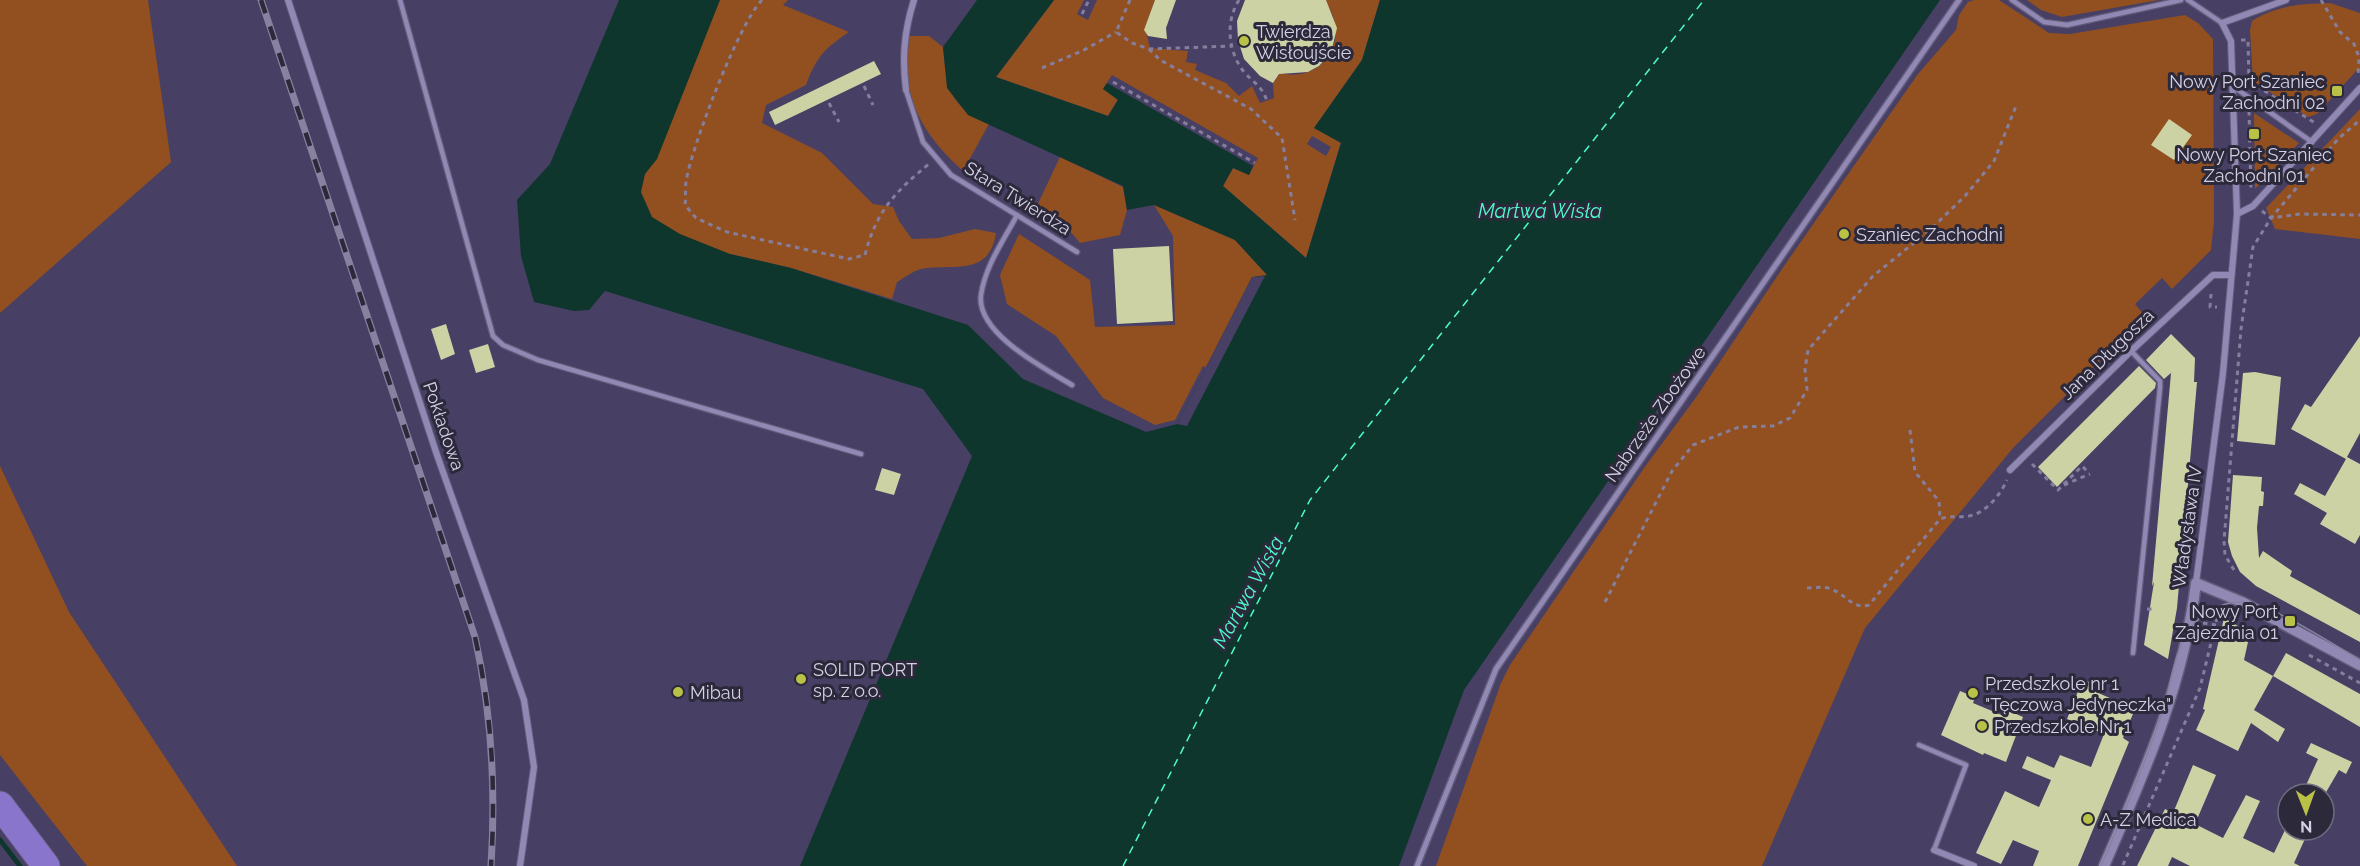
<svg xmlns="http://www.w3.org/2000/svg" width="2360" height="866" font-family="Raleway,sans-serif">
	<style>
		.green { fill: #925021; fill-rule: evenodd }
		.water { fill: #0f362c }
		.pier { fill: #473f64 }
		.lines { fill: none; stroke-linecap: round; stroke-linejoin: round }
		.stream { stroke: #0f362c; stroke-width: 5 }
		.ferry { stroke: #4ff8cf; stroke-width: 1.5; stroke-dasharray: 8 6; stroke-linecap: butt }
		.building { fill: #cdd2a4 }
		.service-casing { stroke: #625c7b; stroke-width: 7 }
		.pedestrian-casing { stroke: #625c7b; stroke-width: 8 }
		.minor-casing { stroke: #625c7b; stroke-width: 8 }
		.tertiary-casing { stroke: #625c7b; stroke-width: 13 }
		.trunk-casing { stroke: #625c7b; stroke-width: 29 }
		.path { stroke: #857f9d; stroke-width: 3; stroke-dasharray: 4.5 4.5; stroke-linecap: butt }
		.service { stroke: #9189b3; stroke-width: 4.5 }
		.pedestrian { stroke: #9189b3; stroke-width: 5 }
		.minor { stroke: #9189b3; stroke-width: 6 }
		.tertiary { stroke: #9189b3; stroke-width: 10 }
		.trunk { stroke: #8a75cc; stroke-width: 27 }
		.tram { stroke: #8882a0; stroke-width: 1.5 }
		.rail-casing { stroke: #8882a0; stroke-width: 7 }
		.rail { stroke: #2c293a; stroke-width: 4.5; stroke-dasharray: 14; stroke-linecap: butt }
		.poi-dot { fill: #b9c146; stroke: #2c293a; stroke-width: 2 }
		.labels { text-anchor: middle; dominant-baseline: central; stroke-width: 6; stroke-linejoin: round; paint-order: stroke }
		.poi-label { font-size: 18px; fill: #d4d1e7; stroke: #2c293a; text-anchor: start }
		.street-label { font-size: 18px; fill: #d4d1e7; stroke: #2c293a }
		.water-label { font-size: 20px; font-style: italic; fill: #4ff8cf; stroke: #2c293a }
	</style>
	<rect width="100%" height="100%" fill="#473f64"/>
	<!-- green -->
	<g class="green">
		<polygon points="0,0 148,0 171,162 0,313"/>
		<path d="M 697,0 L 788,0 L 783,5 L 849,32 C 824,49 817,56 806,85 L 766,105 L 762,123 L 822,153 L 873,204 L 893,207 L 899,221 L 912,239 L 939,238 L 975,229 L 996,233 C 989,278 952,263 921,269 C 913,271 904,278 897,282 L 892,299 L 791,268 L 730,254 L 676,265 L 622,174 Z"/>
		<path d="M 1054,0 L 1084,0 L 1077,14 L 1088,20 L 1097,0 L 1155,0 L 1145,28 L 1150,48 L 1188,51 L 1186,62 L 1197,64 L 1195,70 L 1226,83 L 1239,96 L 1252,86 L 1260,103 L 1274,98 L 1273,83 L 1280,73 C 1326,84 1352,36 1324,0 L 1380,0 L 1362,60 L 1314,128 L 1341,142 L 1306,258 L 1223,186 L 1233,168 L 1249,175 L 1258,158 L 1112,75 L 1103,89 L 1118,99 L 1108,116 L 996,77 ZM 1312,136 L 1331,147 L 1326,156 L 1307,144 Z"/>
		<polygon points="1974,0 1999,0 2049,33 2070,34 2185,15 2198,23 2213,39 2214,221 2211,250 2172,289 2162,278 2135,304 2145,316 2013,448 1865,628 1762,866 1436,866 1501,683 1510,665 1644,468 1697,396 1784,266 1918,74 1956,30 1959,15 1968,2"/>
		<polygon points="2027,0 2159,0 2062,17 2041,10"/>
		<path d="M 2330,3 L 2360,13 L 2360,70 L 2358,69 L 2317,114 L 2308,117 L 2253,81 L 2250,30 L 2252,21 C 2277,5 2301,4 2330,3 Z"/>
		<path d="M 909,36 L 929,36 L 943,47 C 947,88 948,105 989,124 L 963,171 C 921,133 899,94 909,36 Z"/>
		<polygon points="2360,109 2360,239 2275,229 2266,208"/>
		<polygon points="2254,113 2299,143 2255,189"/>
		<polygon points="1060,157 1123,187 1127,210 1120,235 1080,243 1069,230 1034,212"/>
		<polygon points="1154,205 1235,240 1268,276 1206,368 1203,366 1175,420 1155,425 1103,398 1056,336 1007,304 1000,275 1019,234 1090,280 1095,327 1175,325 1173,236"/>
		<polygon points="0,466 69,612 237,866 87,866 0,755"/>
	</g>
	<!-- water -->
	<polygon class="water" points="619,0 720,0 657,159 645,174 641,192 652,217 680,234 730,254 791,268 968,325 1023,379 1146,432 1177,424 1252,277 1267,275 1235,240 1154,205 1127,210 1123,186 968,115 947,88 943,47 977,0 1054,0 996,77 1108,116 1118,100 1103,89 1107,83 1253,166 1249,175 1233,168 1223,186 1306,258 1341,143 1314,128 1362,60 1380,0 1940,0 1464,690 1399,866 800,866 972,456 923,389 605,291 589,310 574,311 534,302 521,256 517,200 550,164"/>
	<!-- pier -->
	<polygon class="pier" points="1265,276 1187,426 1177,424 1252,277"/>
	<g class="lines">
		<!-- stream -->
		<polyline class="stream" points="0,840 20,866"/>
		<!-- ferry -->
		<polyline class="ferry" points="1123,866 1310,500 1704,0"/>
	</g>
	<!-- building -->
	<g class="building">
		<polygon points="1155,0 1176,0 1166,28 1167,39 1148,36 1144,30"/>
		<polygon points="1245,0 1326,0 1337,28 1331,53 1319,66 1308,72 1279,74 1273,83 1260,76 1244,59 1238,40 1237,21"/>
		<polygon points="874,61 881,74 775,125 769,112"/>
		<polygon points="2169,119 2192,135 2174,160 2151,145"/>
		<polygon points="1169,246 1173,321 1117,324 1113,249"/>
		<polygon points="446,324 455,354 441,360 431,329"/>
		<polygon points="2171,334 2195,358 2194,382 2197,382 2177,608 2168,659 2144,645 2154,582 2152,586 2171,373 2164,379 2146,360"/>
		<polygon points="2360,336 2360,433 2347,457 2360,464 2360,535 2355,544 2320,524 2327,513 2294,494 2300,483 2325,496 2346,459 2291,429 2305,404 2311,407"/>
		<polygon points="488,344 495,367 476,373 469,350"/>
		<polygon points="2139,366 2156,383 2155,388 2057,487 2038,467"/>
		<polygon points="2255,372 2281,377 2275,445 2237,441 2243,373"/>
		<polygon points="882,468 901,474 894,495 875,490"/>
		<polygon points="2233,475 2262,477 2261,491 2264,492 2263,506 2259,506 2257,528 2259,558 2263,551 2292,571 2290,576 2360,615 2360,642 2256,586 2240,572 2232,556 2228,542"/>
		<polygon points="2224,618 2250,633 2244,660 2273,676 2254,710 2285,729 2278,742 2251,723 2238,751 2196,730 2205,710 2203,709"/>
		<polygon points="2286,653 2360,694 2360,727 2273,676"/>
		<polygon points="2083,679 2098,686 2096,692 2135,709 2123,738 2129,742 2078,866 2033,866 2039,851 2013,840 2001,864 1976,853 2005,791 2039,807 2051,780 2022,768 2027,756 2054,768 2060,755 2091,767 2104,734 2067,719"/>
		<polygon points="1960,691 1975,697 1973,703 2004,716 2007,710 2023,717 2006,762 1984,753 1983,755 1941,735"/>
		<polygon points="2311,743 2352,762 2346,774 2339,770 2325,794 2302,794 2318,759 2306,753"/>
		<polygon points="2193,765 2216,775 2195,824 2223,838 2246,795 2260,801 2243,838 2274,853 2285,830 2309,830 2294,863 2300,866 2190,866 2172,857 2168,866 2137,866 2165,809 2173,813"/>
	</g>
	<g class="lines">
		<defs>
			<g id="service">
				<polyline points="400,0 493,336 503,345 538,360 861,454"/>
				<polyline points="2012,0 2044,22 2067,25 2181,0"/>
				<polyline points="2188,0 2222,23"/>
				<polyline points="2234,87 2312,142"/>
				<polyline points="906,90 923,142 951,175 1077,252"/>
				<path d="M 1017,215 C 1004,240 985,266 981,295 C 976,333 1044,368 1072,385"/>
				<polyline points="2131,351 2160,381 2160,388 2133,653"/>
				<polyline points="1919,745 1966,765 1934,850"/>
			</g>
			<polyline id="pedestrian" points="1417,866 1496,669 1959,0"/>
			<g id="minor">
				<polyline points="288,0 437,455 524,700 534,767 520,866"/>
				<path d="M 906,90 C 902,58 904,31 914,0"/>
				<polyline points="2237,214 2253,206 2360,88"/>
				<polyline points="2010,470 2131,351 2213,275 2231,275"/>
				<polyline points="2196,583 2223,373 2237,214 2231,41 2222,23 2286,0"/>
				<polyline points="1934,850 1974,866"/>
			</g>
			<path id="tertiary" d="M 2104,866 C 2145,771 2183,687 2196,583 L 2242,602 L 2360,665"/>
			<polyline id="trunk" points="0,805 46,866"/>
		</defs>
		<!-- service casing -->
		<use href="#service" class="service-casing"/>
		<!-- pedestrian casing -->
		<use href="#pedestrian" class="pedestrian-casing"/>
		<!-- minor casing -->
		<use href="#minor" class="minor-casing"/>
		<!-- tertiary casing -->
		<use href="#tertiary" class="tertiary-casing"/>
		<!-- trunk casing -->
		<use href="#trunk" class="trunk-casing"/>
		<!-- path -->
		<g class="path">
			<path d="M 762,0 C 739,23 691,148 686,182 C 685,190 686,198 685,205 L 696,218 L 727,232 L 849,259 L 865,255 C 876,211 896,191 930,163"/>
			<polyline points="1130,0 1116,32 1132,43 1149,49 1232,46"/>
			<path d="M 1239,0 C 1225,22 1228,52 1244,72 C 1254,83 1262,86 1267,101"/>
			<polyline points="2321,0 2340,32 2354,44 2359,57 2358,76"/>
			<polyline points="1082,14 1089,0"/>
			<polyline points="2241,40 2248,40 2249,84"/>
			<polyline points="1149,49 1160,60 1251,109 1282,138 1295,220"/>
			<polyline points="1042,68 1084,50 1116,32"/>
			<polyline points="2249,81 2315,123"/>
			<polyline points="1113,82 1255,163"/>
			<polyline points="864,86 873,105"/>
			<polyline points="829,103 839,122"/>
			<polyline points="2249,111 2251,192"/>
			<polyline points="2262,211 2271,218 2300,214 2360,215"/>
			<polyline points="2211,294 2210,307 2217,307"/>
			<polyline points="1910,430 1915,472 1939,501 1940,519"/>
			<polyline points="2032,464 2058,490 2082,466 2087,471"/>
			<polyline points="2064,485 2090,474"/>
			<polyline points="2234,570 2225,555 2224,541 2241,329 2253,247 2271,218 2338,139 2360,120"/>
			<path d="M 1807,588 C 1815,588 1824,586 1831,589 C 1846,594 1852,610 1869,605 L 1940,519 C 1950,515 1959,518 1969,516 C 1986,513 2000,495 2007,480"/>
			<polyline points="1605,602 1672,471 1693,445 1739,427 1773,426 1790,418 1807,390 1805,369 1808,350 1873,276 1931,229 1965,196 1994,161 2016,106"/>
			<polyline points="2147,609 2155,609"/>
			<polyline points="2203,623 2216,625"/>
			<polyline points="2309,655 2360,683"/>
			<polyline points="2123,865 2200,688 2218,614 2232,613"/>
		</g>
		<!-- service -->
		<use href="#service" class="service"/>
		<!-- pedestrian -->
		<use href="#pedestrian" class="pedestrian"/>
		<!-- minor -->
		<use href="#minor" class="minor"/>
		<!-- tertiary -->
		<use href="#tertiary" class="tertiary"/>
		<!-- trunk -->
		<use href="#trunk" class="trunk"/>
		<!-- tram -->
		<path class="tram" d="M 2101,866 C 2123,815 2146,762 2163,710 C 2171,684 2174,650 2191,628 C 2201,613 2223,601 2242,602 C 2275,605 2330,643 2360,660"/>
		<defs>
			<path id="rail" d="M 261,0 L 475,637 C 492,714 496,788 491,866"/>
		</defs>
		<!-- rail casing -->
		<use href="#rail" class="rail-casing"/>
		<!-- rail -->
		<use href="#rail" class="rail"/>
	</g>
	<!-- markers -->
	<g class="poi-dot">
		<circle cx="1244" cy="41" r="6"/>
		<rect x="2331" y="85" width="12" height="12" rx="3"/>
		<rect x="2248" y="128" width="12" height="12" rx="3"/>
		<circle cx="1844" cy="234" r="6"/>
		<rect x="2284" y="615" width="12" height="12" rx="3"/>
		<circle cx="801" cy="679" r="6"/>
		<circle cx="678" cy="692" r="6"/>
		<circle cx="1973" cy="693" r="6"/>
		<circle cx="1982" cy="726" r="6"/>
		<circle cx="2088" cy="819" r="6"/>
	</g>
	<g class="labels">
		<!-- poi labels -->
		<g class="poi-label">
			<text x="1256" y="31">Twierdza<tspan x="1256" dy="21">Wisłoujście</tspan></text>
			<text x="2325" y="81" text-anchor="end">Nowy Port Szaniec<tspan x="2325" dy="21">Zachodni 02</tspan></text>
			<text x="2254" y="154" text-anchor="middle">Nowy Port Szaniec<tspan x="2254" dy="21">Zachodni 01</tspan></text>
			<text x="1856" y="234">Szaniec Zachodni</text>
			<text x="2278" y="611" text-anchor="end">Nowy Port<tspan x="2278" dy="21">Zajezdnia 01</tspan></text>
			<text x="813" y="669">SOLID PORT<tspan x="813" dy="21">sp. z o.o.</tspan></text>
			<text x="1985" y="683">Przedszkole nr 1<tspan x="1985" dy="21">"Tęczowa Jedyneczka"</tspan></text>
			<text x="690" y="692">Mibau</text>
			<text x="1994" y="726">Przedszkole Nr 1</text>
			<text x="2100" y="819">A-Z Medica</text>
		</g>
		<!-- street labels -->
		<g class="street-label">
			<text transform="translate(1018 198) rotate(32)">Stara Twierdza</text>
			<text transform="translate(2107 354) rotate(-44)">Jana Długosza</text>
			<text transform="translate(1655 414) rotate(-55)">Nabrzeże Zbożowe</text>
			<text transform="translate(444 426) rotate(71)">Pokładowa</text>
			<text transform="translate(2187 527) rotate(-82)">Władysława IV</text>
		</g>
		<!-- water labels -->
		<g class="water-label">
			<text x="1540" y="211">Martwa Wisła</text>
			<text transform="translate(1248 592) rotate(-61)">Martwa Wisła</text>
		</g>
	</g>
	<!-- north arrow -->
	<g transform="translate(2306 812) rotate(179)"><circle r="28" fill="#2c293a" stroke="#6f6c7f" stroke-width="1.5"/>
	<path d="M0-4.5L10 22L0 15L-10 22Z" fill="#b9c146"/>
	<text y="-9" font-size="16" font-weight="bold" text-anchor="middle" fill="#d4d1e7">N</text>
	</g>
</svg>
